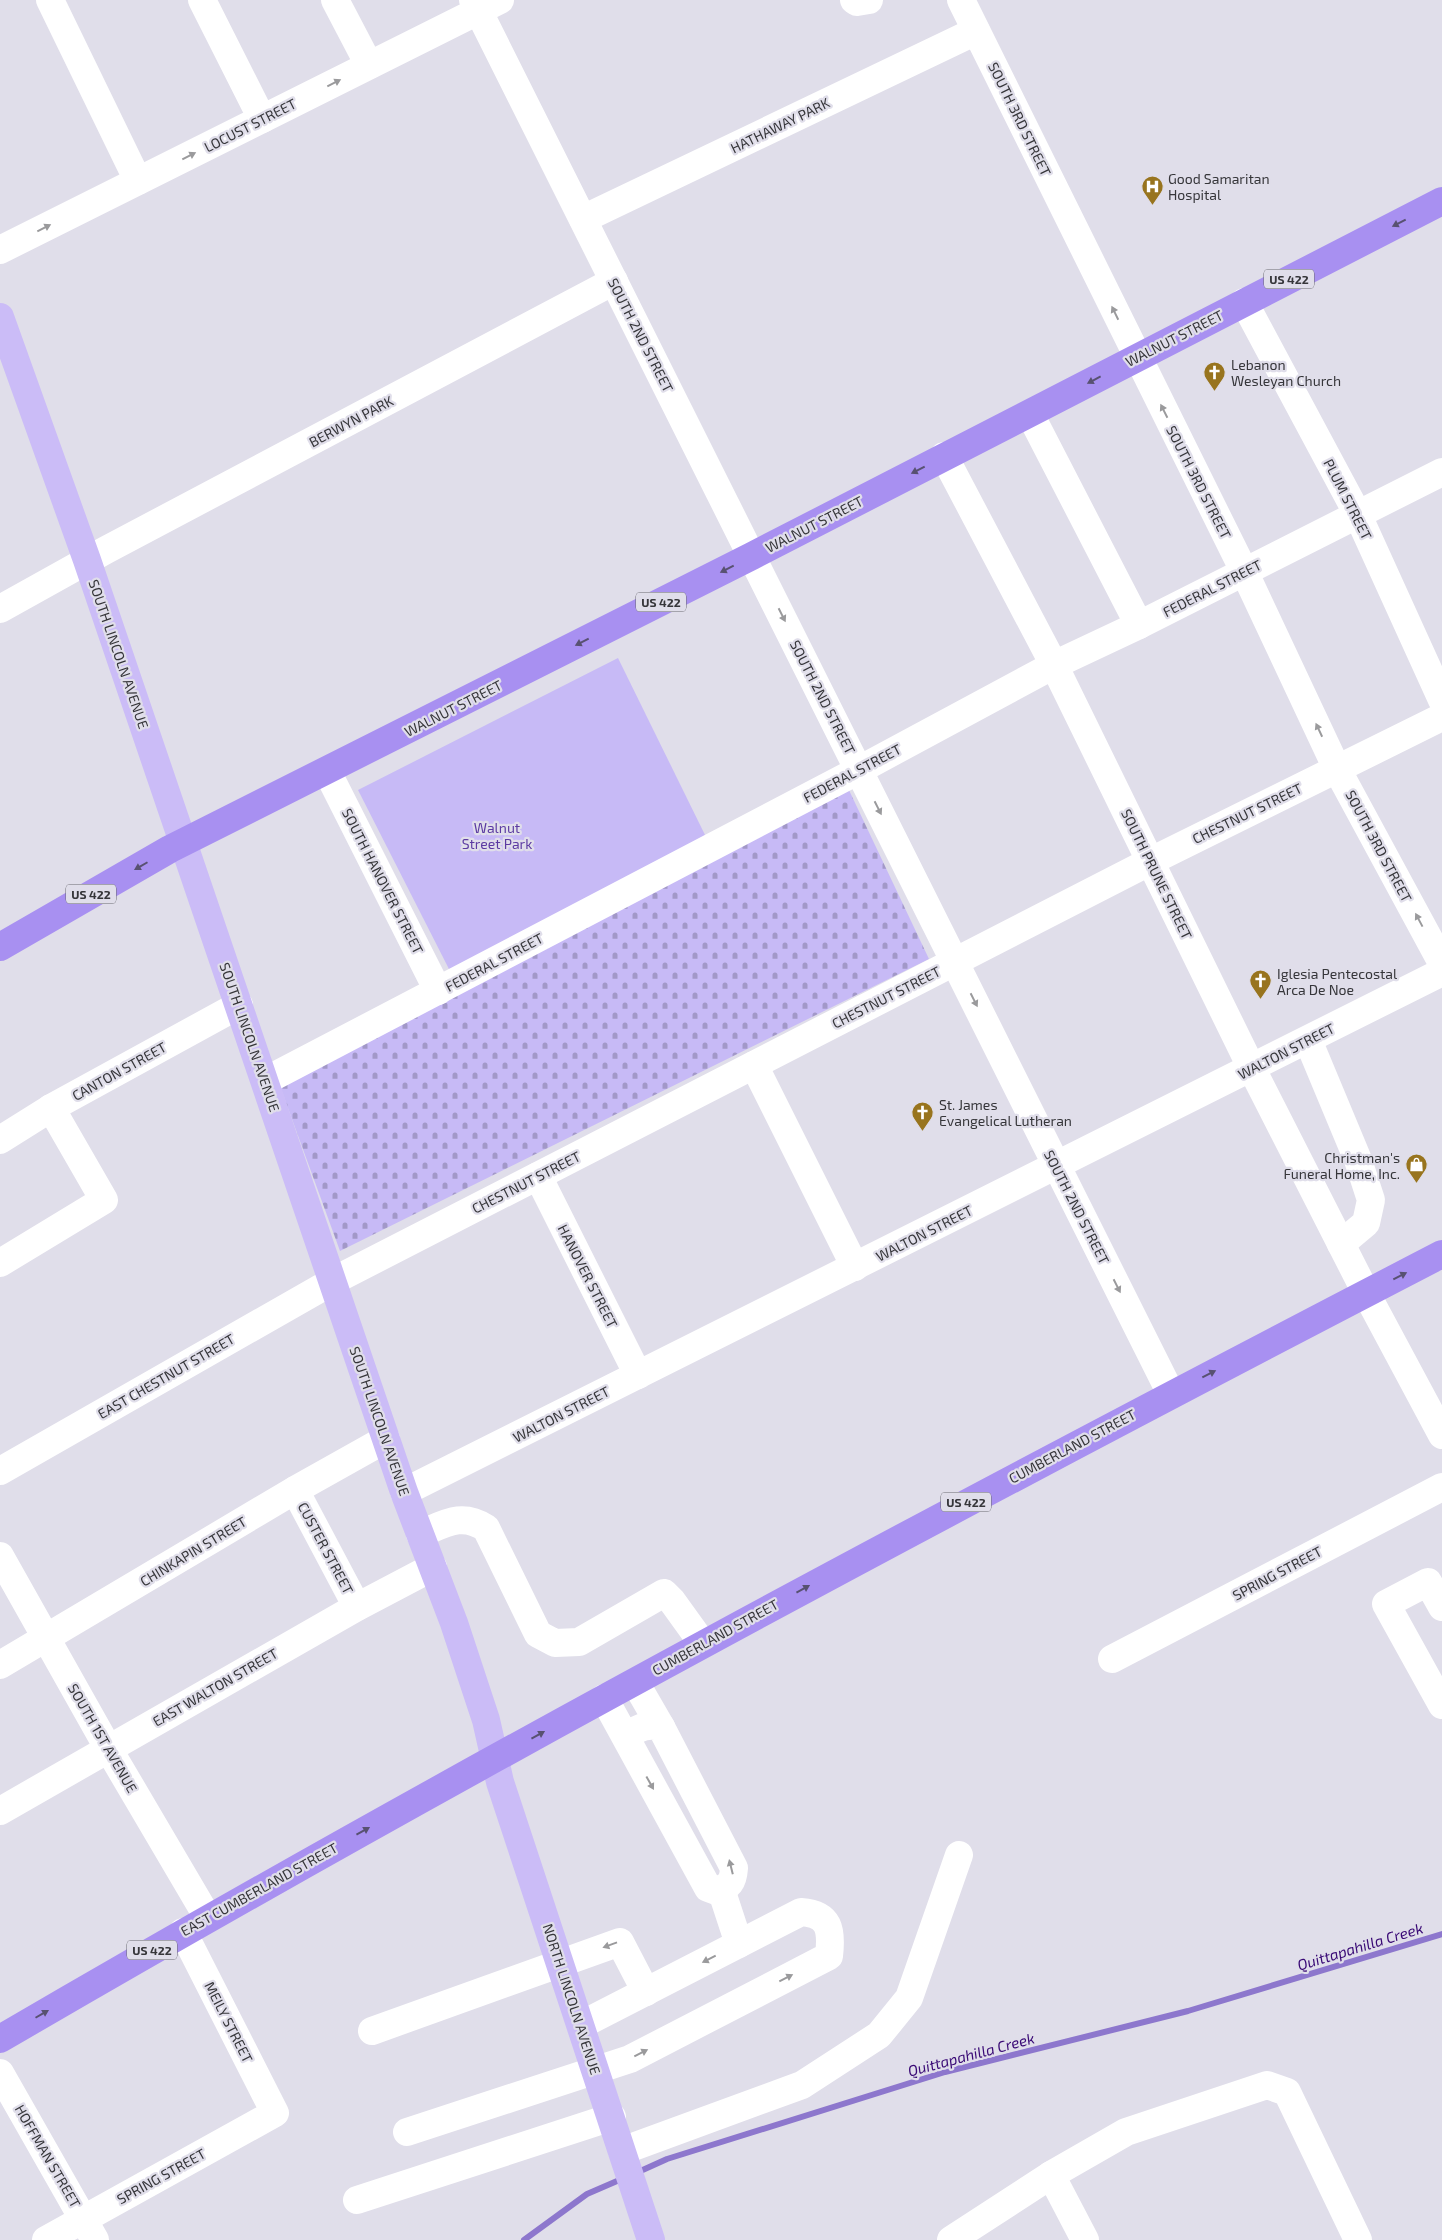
<svg xmlns="http://www.w3.org/2000/svg" width="1442" height="2240" font-family="'Exo 2',sans-serif">
	<style>
		.cemetery { fill: url(#cemetery-stones) }
		.park { fill: #c7baf6 }
		.lines { fill: none; stroke-linecap: round; stroke-linejoin: round }
		.stream { stroke: #8d77cd; stroke-width: 6 }
		.minor { stroke: #fff; stroke-width: 28 }
		.major { stroke: #cbbcf7; stroke-width: 28 }
		.highway { stroke: #a890f1; stroke-width: 28 }
		.oneway { fill: #9a9a9c }
		.oneway2 { fill: #585171 }
		.labels { text-anchor: middle; dominant-baseline: central; stroke-width: 4.5; stroke-linejoin: round; paint-order: stroke }
		.shield { fill: #e0deea; stroke: #69686f; stroke-width: 1 }
		.shield-label { font-size: 12px; font-weight: bold; fill: #36363a }
		.street-label { font-size: 14px; fill: #36363a; stroke: #e0deea }
		.poi-label { font-size: 14px; fill: #36363a; stroke: #e0deea; text-anchor: start }
		.park-label { font-size: 14px; fill: #5c3ba2; stroke: #e0deea }
		.water-label { font-size: 15px; font-style: italic; fill: #390975; stroke: #e0deea }
	</style>
	<defs>
		<pattern id="cemetery-stones" width="16" height="16" patternUnits="userSpaceOnUse" patternTransform="scale(1.25)"><rect width="16" height="16" fill="#c7baf6"/><path d="M2 7V4a2 2 0 0 1 4 0v3zM10 15v-3a2 2 0 0 1 4 0v3z" fill="#a298c8"/></pattern>
	</defs>
	<rect width="100%" height="100%" fill="#e0deea"/>
	<!-- cemetery -->
	<polygon class="cemetery" points="848,788 929,959 340,1251 277,1078"/>
	<!-- park -->
	<polygon class="park" points="618,658 707,839 452,975 358,790"/>
	<g class="lines">
		<!-- stream -->
		<g class="stream">
			<polyline points="636,2173 667,2159 945,2072 1188,2011 1442,1934"/>
			<polyline points="524,2240 587,2194 624,2178"/>
		</g>
		<!-- minor -->
		<g class="minor">
			<polyline points="50,0 138,181"/>
			<polyline points="202,0 262,119"/>
			<polyline points="335,0 369,65"/>
			<polyline points="473,0 1171,1394"/>
			<polyline points="854,0 857,2 869,0"/>
			<polyline points="961,0 1244,571 1337,769 1442,963"/>
			<polyline points="583,219 976,31"/>
			<polyline points="0,250 500,0"/>
			<polyline points="1244,302 1357,513 1442,700"/>
			<polyline points="1030,414 1139,625"/>
			<polyline points="944,456 1054,665 1252,1069 1366,1293 1442,1435"/>
			<polyline points="0,609 106,550 614,281"/>
			<polyline points="327,771 438,991"/>
			<polyline points="1308,1040 1358,1160 1371,1200 1366,1223 1341,1244"/>
			<polyline points="754,1065 855,1267"/>
			<polyline points="265,1081 859,770 1054,665 1139,625 1442,472"/>
			<polyline points="0,1140 51,1108 239,1005"/>
			<polyline points="538,1176 638,1375"/>
			<polyline points="0,1263 104,1200 51,1108"/>
			<polyline points="0,1471 333,1281 1151,861 1442,717"/>
			<polyline points="295,1490 357,1607"/>
			<polyline points="404,1492 1442,972"/>
			<path d="M 420,1534 C 445,1524 461,1512 486,1528 L 538,1634 L 555,1643 L 579,1642 L 664,1593 L 672,1601 L 703,1644"/>
			<polyline points="0,1556 108,1748 208,1918"/>
			<polyline points="1442,1607 1428,1582 1386,1604 1442,1705"/>
			<polyline points="1112,1659 1442,1487"/>
			<polyline points="0,1665 295,1490 386,1439"/>
			<polyline points="635,1682 661,1727"/>
			<path d="M 604,1698 L 708,1888 L 716,1891 C 730,1886 733,1882 734,1868 L 661,1727 C 648,1724 634,1727 627,1740"/>
			<polyline points="0,1811 357,1607 433,1567"/>
			<polyline points="721,1889 739,1944"/>
			<polyline points="372,2031 620,1942 646,1992"/>
			<polyline points="0,2073 95,2240"/>
			<path d="M 407,2132 L 630,2059 L 829,1956 C 832,1930 830,1914 801,1912 L 581,2025"/>
			<polyline points="622,2151 802,2085 879,2035 909,1998 959,1855"/>
			<polyline points="1051,2175 1126,2132 1267,2085 1287,2092 1358,2240"/>
			<polyline points="357,2200 612,2117"/>
			<polyline points="46,2240 275,2113 183,1932"/>
			<polyline points="951,2240 1051,2175 1085,2240"/>
		</g>
		<!-- major -->
		<polyline class="major" points="0,317 87,560 404,1492 454,1623 486,1720 500,1782 651,2240"/>
		<!-- highway -->
		<g class="highway">
			<polyline points="0,947 170,849 752,556 1442,201"/>
			<path d="M 0,2039 C 473,1763 956,1506 1442,1254"/>
		</g>
	</g>
	<!-- one-way arrows -->
	<defs><path id="oneway-solid" d="M-6-.8H1V-3.2L6.5 0L1 3.2V.8H-6Z" transform="scale(1.25)"/></defs>
	<g class="oneway">
		<use href="#oneway-solid" transform="translate(334 83) rotate(-27)"/>
		<use href="#oneway-solid" transform="translate(189 156) rotate(-27)"/>
		<use href="#oneway-solid" transform="translate(44 228) rotate(-27)"/>
		<use href="#oneway-solid" transform="translate(1115 313) rotate(-116)"/>
		<use href="#oneway-solid" transform="translate(1164 411) rotate(-117)"/>
		<use href="#oneway-solid" transform="translate(782 615) rotate(63)"/>
		<use href="#oneway-solid" transform="translate(1319 730) rotate(-115)"/>
		<use href="#oneway-solid" transform="translate(878 808) rotate(63)"/>
		<use href="#oneway-solid" transform="translate(1419 920) rotate(-118)"/>
		<use href="#oneway-solid" transform="translate(974 1000) rotate(63)"/>
		<use href="#oneway-solid" transform="translate(1117 1286) rotate(63)"/>
		<use href="#oneway-solid" transform="translate(650 1783) rotate(61)"/>
		<use href="#oneway-solid" transform="translate(731 1867) rotate(-104)"/>
		<use href="#oneway-solid" transform="translate(610 1945) rotate(160)"/>
		<use href="#oneway-solid" transform="translate(709 1959) rotate(153)"/>
		<use href="#oneway-solid" transform="translate(786 1978) rotate(-27)"/>
		<use href="#oneway-solid" transform="translate(641 2053) rotate(-27)"/>
	</g>
	<g class="oneway2">
		<use href="#oneway-solid" transform="translate(1399 223) rotate(153)"/>
		<use href="#oneway-solid" transform="translate(1094 380) rotate(152)"/>
		<use href="#oneway-solid" transform="translate(918 470) rotate(153)"/>
		<use href="#oneway-solid" transform="translate(727 569) rotate(153)"/>
		<use href="#oneway-solid" transform="translate(582 642) rotate(153)"/>
		<use href="#oneway-solid" transform="translate(141 866) rotate(150)"/>
		<use href="#oneway-solid" transform="translate(1400 1276) rotate(-27)"/>
		<use href="#oneway-solid" transform="translate(1209 1374) rotate(-27)"/>
		<use href="#oneway-solid" transform="translate(803 1589) rotate(-29)"/>
		<use href="#oneway-solid" transform="translate(538 1735) rotate(-29)"/>
		<use href="#oneway-solid" transform="translate(363 1831) rotate(-29)"/>
		<use href="#oneway-solid" transform="translate(42 2014) rotate(-30)"/>
	</g>
	<!-- icons -->
	<defs>
		<symbol id="hospital-pin" viewBox="-11 -11 22 30"><path d="M0 17L-7.5 6A9.5 9.5 0 1 1 7.5 6Z" fill="#98741e" stroke="#e0deea"/><path d="M-5-5h3v3.5h4V-5h3V5h-3V1.5h-4V5h-3Z" fill="#fff"/></symbol>
		<symbol id="church-pin" viewBox="-11 -11 22 30"><path d="M0 17L-7.5 6A9.5 9.5 0 1 1 7.5 6Z" fill="#98741e" stroke="#e0deea"/><path d="M-1.2-6h2.4v3.5h3.3v2.4h-3.3V6h-2.4V-.1h-3.3v-2.4h3.3Z" fill="#fff"/></symbol>
		<symbol id="shop-pin" viewBox="-11 -11 22 30"><path d="M0 17L-7.5 6A9.5 9.5 0 1 1 7.5 6Z" fill="#98741e" stroke="#e0deea"/><path d="M-5-2.5h2.3a2.7 3.5 0 0 1 5.4 0H5L5.5 6h-11ZM-1.5-2.5h3a1.5 2.3 0 0 0-3 0Z" fill="#fff"/></symbol>
	</defs>
	<g fill-rule="evenodd">
		<use href="#hospital-pin" x="1140" y="174" width="25" height="34"/>
		<use href="#church-pin" x="1202" y="360" width="25" height="34"/>
		<use href="#church-pin" x="1248" y="968" width="25" height="34"/>
		<use href="#church-pin" x="910" y="1100" width="25" height="34"/>
		<use href="#shop-pin" x="1404" y="1152" width="25" height="34"/>
	</g>
	<g class="labels">
		<!-- shield labels -->
		<g class="shield">
			<rect x="1264" y="269.5" width="50" height="19" rx="4"/>
			<rect x="636" y="592.5" width="50" height="19" rx="4"/>
			<rect x="66" y="884.5" width="50" height="19" rx="4"/>
			<rect x="941" y="1492.5" width="50" height="19" rx="4"/>
			<rect x="127" y="1940.5" width="50" height="19" rx="4"/>
		</g>
		<g class="shield-label">
			<text x="1289" y="279">US 422</text>
			<text x="661" y="602">US 422</text>
			<text x="91" y="894">US 422</text>
			<text x="966" y="1502">US 422</text>
			<text x="152" y="1950">US 422</text>
		</g>
		<!-- street labels -->
		<g class="street-label">
			<text transform="translate(1020 119) rotate(64)">SOUTH 3RD STREET</text>
			<text transform="translate(250 125) rotate(-27)">LOCUST STREET</text>
			<text transform="translate(780 125) rotate(-26)">HATHAWAY PARK</text>
			<text transform="translate(641 335) rotate(63)">SOUTH 2ND STREET</text>
			<text transform="translate(1174 338) rotate(-27)">WALNUT STREET</text>
			<text transform="translate(351 421) rotate(-28)">BERWYN PARK</text>
			<text transform="translate(1199 482) rotate(63)">SOUTH 3RD STREET</text>
			<text transform="translate(1348 499) rotate(63)">PLUM STREET</text>
			<text transform="translate(814 524) rotate(-27)">WALNUT STREET</text>
			<text transform="translate(1212 588) rotate(-27)">FEDERAL STREET</text>
			<text transform="translate(119 654) rotate(71)">SOUTH LINCOLN AVENUE</text>
			<text transform="translate(823 697) rotate(63)">SOUTH 2ND STREET</text>
			<text transform="translate(453 708) rotate(-27)">WALNUT STREET</text>
			<text transform="translate(852 773) rotate(-28)">FEDERAL STREET</text>
			<text transform="translate(1247 813) rotate(-26)">CHESTNUT STREET</text>
			<text transform="translate(1379 846) rotate(62)">SOUTH 3RD STREET</text>
			<text transform="translate(1157 874) rotate(64)">SOUTH PRUNE STREET</text>
			<text transform="translate(383 881) rotate(63)">SOUTH HANOVER STREET</text>
			<text transform="translate(494 962) rotate(-28)">FEDERAL STREET</text>
			<text transform="translate(886 997) rotate(-27)">CHESTNUT STREET</text>
			<text transform="translate(250 1037) rotate(71)">SOUTH LINCOLN AVENUE</text>
			<text transform="translate(1286 1051) rotate(-27)">WALTON STREET</text>
			<text transform="translate(119 1071) rotate(-29)">CANTON STREET</text>
			<text transform="translate(526 1182) rotate(-27)">CHESTNUT STREET</text>
			<text transform="translate(1077 1207) rotate(63)">SOUTH 2ND STREET</text>
			<text transform="translate(924 1233) rotate(-27)">WALTON STREET</text>
			<text transform="translate(588 1276) rotate(63)">HANOVER STREET</text>
			<text transform="translate(166 1376) rotate(-30)">EAST CHESTNUT STREET</text>
			<text transform="translate(561 1414) rotate(-27)">WALTON STREET</text>
			<text transform="translate(380 1421) rotate(71)">SOUTH LINCOLN AVENUE</text>
			<text transform="translate(1072 1446) rotate(-28)">CUMBERLAND STREET</text>
			<text transform="translate(326 1548) rotate(62)">CUSTER STREET</text>
			<text transform="translate(193 1551) rotate(-31)">CHINKAPIN STREET</text>
			<text transform="translate(1277 1573) rotate(-28)">SPRING STREET</text>
			<text transform="translate(715 1637) rotate(-29)">CUMBERLAND STREET</text>
			<text transform="translate(215 1687) rotate(-30)">EAST WALTON STREET</text>
			<text transform="translate(103 1738) rotate(60)">SOUTH 1ST AVENUE</text>
			<text transform="translate(259 1889) rotate(-29)">EAST CUMBERLAND STREET</text>
			<text transform="translate(572 1999) rotate(72)">NORTH LINCOLN AVENUE</text>
			<text transform="translate(229 2022) rotate(63)">MEILY STREET</text>
			<text transform="translate(48 2156) rotate(60)">HOFFMAN STREET</text>
			<text transform="translate(161 2176) rotate(-29)">SPRING STREET</text>
		</g>
		<!-- poi labels -->
		<g class="poi-label">
			<text x="1168" y="178">Good Samaritan<tspan x="1168" dy="16">Hospital</tspan></text>
			<text x="1231" y="364">Lebanon<tspan x="1231" dy="16">Wesleyan Church</tspan></text>
			<text x="1277" y="973">Iglesia Pentecostal<tspan x="1277" dy="16">Arca De Noe</tspan></text>
			<text x="939" y="1104">St. James<tspan x="939" dy="16">Evangelical Lutheran</tspan></text>
			<text x="1400" y="1157" text-anchor="end">Christman's<tspan x="1400" dy="16">Funeral Home, Inc.</tspan></text>
		</g>
		<!-- park labels -->
		<g class="park-label">
			<text x="497" y="827">Walnut<tspan x="497" dy="16">Street Park</tspan></text>
		</g>
		<!-- water labels -->
		<g class="water-label">
			<text transform="translate(1360 1946) rotate(-17)">Quittapahilla Creek</text>
			<text transform="translate(971 2054) rotate(-15)">Quittapahilla Creek</text>
		</g>
	</g>
</svg>
